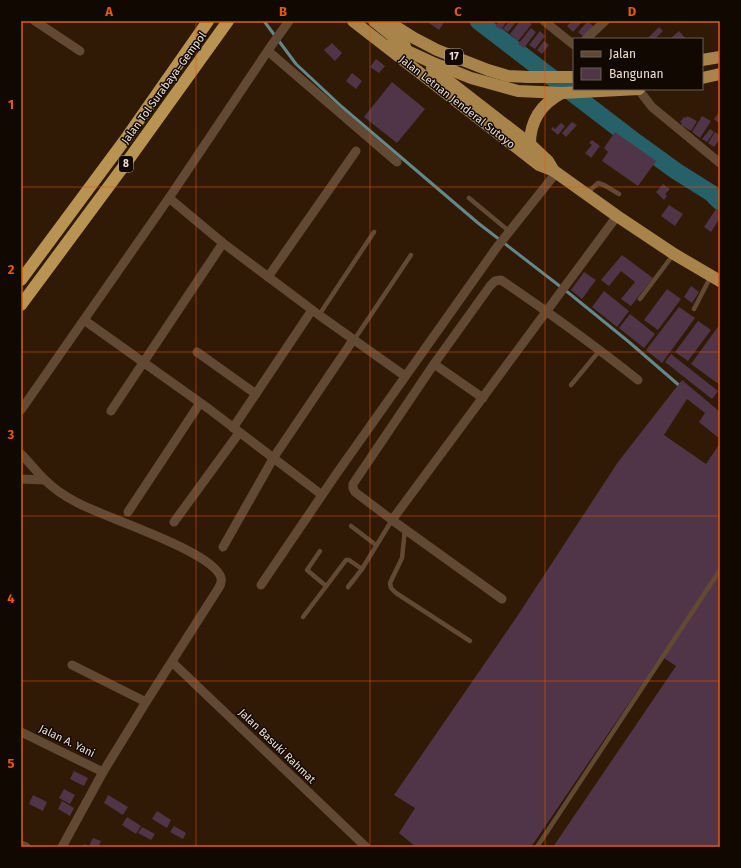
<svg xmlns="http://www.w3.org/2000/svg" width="741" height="868" font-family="'Fira Sans',sans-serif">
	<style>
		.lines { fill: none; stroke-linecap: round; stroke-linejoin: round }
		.stream { stroke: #63878a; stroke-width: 3 }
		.river { stroke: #26616a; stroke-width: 17 }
		.building { fill: #4f3547 }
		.service { stroke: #624934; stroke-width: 4.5 }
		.minor { stroke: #624934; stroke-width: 9 }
		.trunk { stroke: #a8844b; stroke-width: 12 }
		.motorway { stroke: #b99351; stroke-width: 12 }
		.grid { fill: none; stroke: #e8590c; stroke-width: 1; stroke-opacity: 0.55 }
		.labels { text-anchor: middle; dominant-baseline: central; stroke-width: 3; stroke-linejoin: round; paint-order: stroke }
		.shield { fill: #110802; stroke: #ada095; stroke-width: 1 }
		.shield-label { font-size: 10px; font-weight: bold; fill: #f0e1d4 }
		.street-label { font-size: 11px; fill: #f0e1d4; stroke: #110802 }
		.neatline { fill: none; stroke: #e8590c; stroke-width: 1.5 }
		.grid-label { font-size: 13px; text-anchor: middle; font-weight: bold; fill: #e8590c }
	</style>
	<rect width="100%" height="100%" fill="#301a06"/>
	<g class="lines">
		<!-- stream -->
		<polyline class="stream" points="264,21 296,64 342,107 478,223 570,294 629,342 681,387"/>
		<!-- river -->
		<polyline class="river" points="478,21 636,142 676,171 711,193 720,202"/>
	</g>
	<!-- building -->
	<g class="building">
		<polygon points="426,21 445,21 439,30"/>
		<polygon points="499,21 507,21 501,30 495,26"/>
		<polygon points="509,21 517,21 508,32 503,29"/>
		<polygon points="520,21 528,21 532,24 518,41 510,34"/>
		<polygon points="572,21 583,21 573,32 567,26"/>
		<polygon points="588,21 596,29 586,39 578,32"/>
		<polygon points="659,27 663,31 655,39 647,39"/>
		<polygon points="531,28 536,32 524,48 518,44"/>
		<polygon points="540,31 545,36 535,49 529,45"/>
		<polygon points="679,31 685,38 670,39"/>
		<polygon points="544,41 549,45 542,54 537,50"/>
		<polygon points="332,43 342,53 335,61 324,50"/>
		<polygon points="376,59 385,66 379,73 370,67"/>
		<polygon points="352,73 362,81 356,89 346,81"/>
		<polygon points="392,82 425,109 397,143 364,117"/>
		<polygon points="720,111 720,124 714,119"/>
		<polygon points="687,116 697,121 691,131 681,125 682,123 680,122 684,117 686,118"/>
		<polygon points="702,116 711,121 700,138 692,132"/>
		<polygon points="572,122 577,125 566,137 562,133"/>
		<polygon points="561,123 565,126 558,135 551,129 553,127 555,129"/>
		<polygon points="710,129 714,132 707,142 702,139"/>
		<polygon points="615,132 656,161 638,186 602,161 608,152 604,148"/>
		<polygon points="715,132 720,135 720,139 714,147 708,143"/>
		<polygon points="592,140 600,146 591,158 585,153 592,145 589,143"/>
		<polygon points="663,184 670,189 665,194 667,196 664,200 656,192"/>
		<polygon points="669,205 683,214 675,226 661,216"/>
		<polygon points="716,209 720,212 720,218 711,232 704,227"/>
		<polygon points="622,255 653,278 631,306 621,299 635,282 621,271 609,286 601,280"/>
		<polygon points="584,272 596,280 582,299 571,290"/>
		<polygon points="691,286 699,292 692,303 684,297"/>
		<polygon points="667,289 681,299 658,330 644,320"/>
		<polygon points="604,291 629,311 617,327 592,307"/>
		<polygon points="679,307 695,318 662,363 646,350"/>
		<polygon points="630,314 655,334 644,348 619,328"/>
		<polygon points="698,321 711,330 688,361 675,352"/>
		<polygon points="720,324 720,385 691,364"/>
		<polygon points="671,354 718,391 712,399 665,362"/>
		<polygon points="682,380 720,412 720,439 699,422 705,413 687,399 664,435 706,464 720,443 720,847 553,847 676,666 661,656 531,847 416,847 399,833 415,808 394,795 516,618 618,462"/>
		<polygon points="74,771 88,778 84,786 70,779"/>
		<polygon points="64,789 75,795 70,804 59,798"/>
		<polygon points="33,795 47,802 43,811 29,804"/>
		<polygon points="108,795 128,807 123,815 104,803"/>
		<polygon points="62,801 74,808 70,816 58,809"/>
		<polygon points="157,811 171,820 167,828 152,819"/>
		<polygon points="127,817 141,826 136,834 122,825"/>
		<polygon points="174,826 186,833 183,839 170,832"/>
		<polygon points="142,827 155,834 151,840 138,833"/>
		<polygon points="93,838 101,841 98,847 83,847 84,844 89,846"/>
	</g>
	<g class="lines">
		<!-- service -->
		<g class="service">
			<polyline points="587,193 598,183 604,185 619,194"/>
			<polyline points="469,198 509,231"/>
			<polyline points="640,299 673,255"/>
			<polyline points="694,309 711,276"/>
			<polyline points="319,315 374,232"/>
			<polyline points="354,340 411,255"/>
			<polyline points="571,385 600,350"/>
			<polyline points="351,526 376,545"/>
			<polyline points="405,529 402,558 390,583 391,588 396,593 470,641"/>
			<polyline points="320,551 307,570 326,586"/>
			<polyline points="348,587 362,569 392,520"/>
			<polyline points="303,617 346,560 349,560 362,569"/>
			<polyline points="537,847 720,570"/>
		</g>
		<!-- minor -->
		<g class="minor">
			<polyline points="35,21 80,51"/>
			<polyline points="544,21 574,45"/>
			<polyline points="586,39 605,21"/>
			<polyline points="268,51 397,162"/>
			<polyline points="638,89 652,107 720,163"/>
			<polyline points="169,198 223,243 319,315 405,376"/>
			<polyline points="268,277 356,151"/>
			<polyline points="84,320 209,409 322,495"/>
			<polyline points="197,352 256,394"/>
			<polyline points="434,364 483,398"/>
			<polyline points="21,410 169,198 271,46 289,21"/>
			<polyline points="111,411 223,243"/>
			<polyline points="233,428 312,310"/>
			<path d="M 21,454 C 29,462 36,471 44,479 C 52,487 66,497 76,502 C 102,517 214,551 221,578 C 222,582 220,586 218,589 L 146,702 L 103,772 L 62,847"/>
			<polyline points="21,479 44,480"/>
			<polyline points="128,512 200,403"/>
			<polyline points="392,520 617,216"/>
			<polyline points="174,522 239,433"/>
			<polyline points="223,547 274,457 353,340"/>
			<polyline points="261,585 337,473 497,247 556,173"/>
			<path d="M 502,599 L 392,520 L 355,492 L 353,488 L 353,484 L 434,364 L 490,286 L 495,281 L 501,280 C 548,312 594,345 638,380"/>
			<polyline points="172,662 366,847"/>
			<polyline points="72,665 146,702"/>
			<polyline points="21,732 103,772"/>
			<polyline points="21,845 26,847"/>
		</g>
		<!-- trunk -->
		<g class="trunk">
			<polyline points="353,21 539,165 554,171 617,216 674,254 720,281"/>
			<polyline points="374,21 405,46"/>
			<polyline points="387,21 414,38 437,50 488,70 508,76 528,77 574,77"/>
			<polyline points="392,44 431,62 471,78 518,91 562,93 639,89"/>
			<polyline points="702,60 720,57"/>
			<polyline points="432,68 530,144 548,161 554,171"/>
			<polyline points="702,78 720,74"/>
			<path d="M 530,144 C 530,120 541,104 562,93"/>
		</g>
		<!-- motorway -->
		<g class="motorway">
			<polyline points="21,280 127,137 208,21"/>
			<polyline points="21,305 129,159 228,21"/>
		</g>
	</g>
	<!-- grid -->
	<path class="grid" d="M 196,21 L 196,847M 370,21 L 370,847M 545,21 L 545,847M 21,187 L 720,187M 21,352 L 720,352M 21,516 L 720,516M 21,681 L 720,681"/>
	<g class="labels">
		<!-- shield labels -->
		<g class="shield">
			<rect x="445" y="49" width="18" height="16" rx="3"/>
			<rect x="119" y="156" width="14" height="16" rx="3"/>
		</g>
		<g class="shield-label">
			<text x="454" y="57">17</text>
			<text x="126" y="164">8</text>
		</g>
		<!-- street labels -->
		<g class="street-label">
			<text transform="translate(164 88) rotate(-54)">Jalan Tol Surabaya–Gempol</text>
			<text transform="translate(457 102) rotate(38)">Jalan Letnan Jenderal Sutoyo</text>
			<text transform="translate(67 741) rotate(26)">Jalan A. Yani</text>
			<text transform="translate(277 746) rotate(44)">Jalan Basuki Rahmat</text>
		</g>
	</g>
	<!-- border -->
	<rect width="741" height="868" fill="none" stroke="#110802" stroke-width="44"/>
	<!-- legend -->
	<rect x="573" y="38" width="130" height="52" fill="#110802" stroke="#6a5f56"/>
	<rect x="581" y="51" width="20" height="6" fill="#624934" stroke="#6a5f56"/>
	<text x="609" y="58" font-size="12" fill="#f0e1d4">Jalan</text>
	<rect x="581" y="68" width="20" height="12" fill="#4f3547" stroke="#6a5f56"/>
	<text x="609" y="78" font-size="12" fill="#f0e1d4">Bangunan</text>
	<rect x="22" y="22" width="697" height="824" class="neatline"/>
	<g class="grid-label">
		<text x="109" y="16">A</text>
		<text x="283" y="16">B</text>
		<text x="458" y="16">C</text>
		<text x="632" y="16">D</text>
		<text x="11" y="109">1</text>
		<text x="11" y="274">2</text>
		<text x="11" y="439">3</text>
		<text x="11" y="603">4</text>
		<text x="11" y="768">5</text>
	</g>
</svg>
